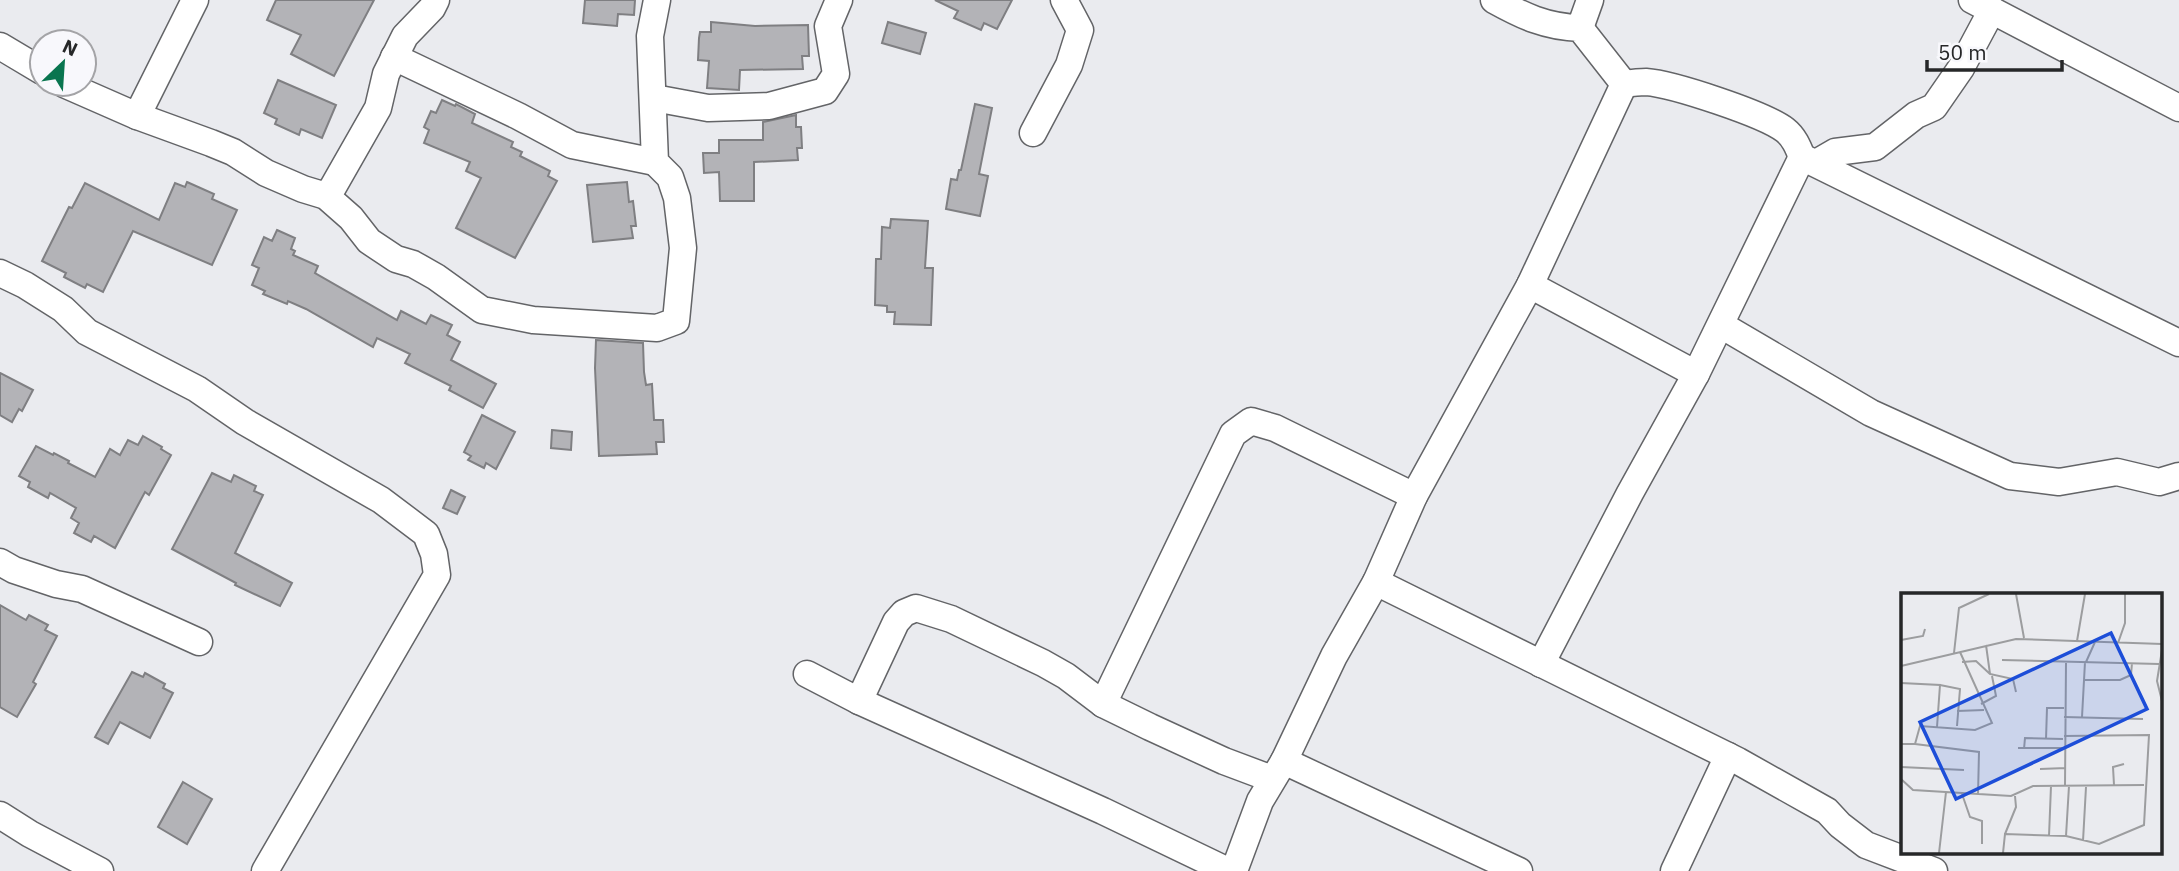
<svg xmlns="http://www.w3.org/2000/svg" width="2179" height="871" font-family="'IBM Plex Sans',sans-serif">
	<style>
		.building { fill: #b3b3b7; stroke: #7f7f82; stroke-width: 2 }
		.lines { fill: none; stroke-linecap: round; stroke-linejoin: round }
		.minor-casing { stroke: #636467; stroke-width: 29 }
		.minor { stroke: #fff; stroke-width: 26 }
		.inset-road { fill: none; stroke: #9c9d9f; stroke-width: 2 }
		.view { fill: #1d4ed8; fill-opacity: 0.15; stroke: #1d4ed8; stroke-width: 3.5 }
		.inset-edge { fill: none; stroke: #262728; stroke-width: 3.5 }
	</style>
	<rect width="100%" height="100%" fill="#eaebef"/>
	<!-- building -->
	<g class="building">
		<polygon points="276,0 374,0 334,76 291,54 301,35 267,20"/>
		<polygon points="585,0 635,0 634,15 618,14 617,26 583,23"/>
		<polygon points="935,0 1012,0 997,29 984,23 981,30 954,18 958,11"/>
		<polygon points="711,22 755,26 808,25 809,56 802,56 803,69 740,70 739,90 707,88 709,61 698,60 699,38 700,32 711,32"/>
		<polygon points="888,22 926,33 920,54 882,43"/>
		<polygon points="278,80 336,105 322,138 301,129 299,135 275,124 277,119 264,113"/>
		<polygon points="442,100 455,106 456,104 475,114 472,123 513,142 511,147 522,152 520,156 550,171 548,176 557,181 515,258 456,228 481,178 466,171 470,162 424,143 429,130 424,127 431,111 436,113"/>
		<polygon points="975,104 992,108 979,174 988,176 980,216 946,209 951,179 957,180 959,170 961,170"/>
		<polygon points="796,115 796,127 801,127 802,148 797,148 798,160 754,162 754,201 720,201 719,172 704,173 703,153 719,153 719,140 763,140 763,122"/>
		<polygon points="187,182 214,194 212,199 237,210 212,265 133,231 103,292 87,284 85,288 64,277 66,273 42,261 69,207 72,208 85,183 159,220 175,183 185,187"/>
		<polygon points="627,182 629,202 633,201 636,226 631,226 633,238 593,242 587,185"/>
		<polygon points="891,219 928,221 925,268 933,268 931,325 894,324 895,312 887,312 887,306 875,305 876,259 881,259 882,227 890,228"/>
		<polygon points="277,230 295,238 291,249 295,251 293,255 318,266 315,273 397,320 401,311 426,324 431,315 452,325 447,335 460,342 451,360 496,384 483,408 449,390 451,386 405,363 410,354 377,338 373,347 306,309 288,301 287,304 263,294 265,291 252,285 259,268 252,265 264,237 272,241"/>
		<polygon points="596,340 643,343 644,372 646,385 652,384 654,420 663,420 664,442 656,442 657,454 599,456 595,368"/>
		<polygon points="0,373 33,390 22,411 19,409 12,422 0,415"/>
		<polygon points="482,415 515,432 496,469 486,463 484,468 468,460 471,456 464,452"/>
		<polygon points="552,430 572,432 571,450 551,448"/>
		<polygon points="143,436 162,447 161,449 171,455 149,495 145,492 115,548 94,536 91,542 74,533 79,523 71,518 76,508 50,493 48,498 28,487 30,482 19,476 36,446 53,455 54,453 69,461 68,463 95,477 110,449 120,455 128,440 138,445"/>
		<polygon points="212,473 231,482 234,475 256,486 254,491 263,495 235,553 292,583 280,606 235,585 236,583 172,549"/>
		<polygon points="451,490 465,497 457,514 443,508"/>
		<polygon points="0,605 26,620 29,615 48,625 45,630 57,636 33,682 36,684 17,717 0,707"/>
		<polygon points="132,672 143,677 145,673 165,684 163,688 173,693 150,738 120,722 108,744 95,737"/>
		<polygon points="183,782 212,799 187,844 158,827"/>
	</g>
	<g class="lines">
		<defs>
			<g id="minor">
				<path d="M 1494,0 C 1523,16 1546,27 1580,28 L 1624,84"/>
				<polyline points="1972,0 2179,108"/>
				<polyline points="1580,28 1590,0"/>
				<polyline points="0,46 42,71"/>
				<polyline points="394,57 518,116 572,145 655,162"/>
				<polyline points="64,84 137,116 211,143 233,152 266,173 303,189 326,196 351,218 369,241 396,259 413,264 436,277 482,310 533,320 657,328 676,321 683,248 677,198 670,177 655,162 650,36 657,0"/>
				<path d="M 1624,84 C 1631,83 1639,82 1646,82 C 1673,84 1764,114 1785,130 C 1794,137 1798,147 1802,157 L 2179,343"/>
				<polyline points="654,98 708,108 769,106 825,91 836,74 828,26 839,0"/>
				<polyline points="137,116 195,0"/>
				<polyline points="1033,133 1069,65 1080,30 1064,0"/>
				<polyline points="1816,163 1835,152 1875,147 1916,115 1934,107 1961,68 1992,10"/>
				<polyline points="326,196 333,187 378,108 386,74 405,36 432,8 436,0"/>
				<polyline points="0,273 25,285 63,309 87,332 197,389 245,422 381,500 426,534 434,554 437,575 265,871"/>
				<polyline points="1530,285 1696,374"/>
				<polyline points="1721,325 1871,413 2010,476 2059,482 2117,472 2159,482 2179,476"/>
				<polyline points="0,562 14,570 56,584 82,589 199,642"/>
				<polyline points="1376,582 1738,761 1827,811 1840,825 1866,845 1934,871"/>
				<polyline points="1541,664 1630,493 1696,374 1802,157"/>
				<polyline points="807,674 859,701 1103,811 1228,871"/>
				<polyline points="859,701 896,622 904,613 916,608 951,619 1043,663 1066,676 1103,704 1150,727 1224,761 1272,779"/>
				<polyline points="1103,704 1233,434 1251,421 1275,428 1414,496"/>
				<polyline points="1284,761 1519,871"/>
				<polyline points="0,815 30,834 100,871"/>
				<polyline points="1234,871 1260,801 1284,761 1334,656 1376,582 1414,496 1530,285 1624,84"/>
				<polyline points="1674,871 1728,756"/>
			</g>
		</defs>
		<!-- minor casing -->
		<use href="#minor" class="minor-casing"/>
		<!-- minor -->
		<use href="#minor" class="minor"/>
	</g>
	<!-- overview -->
	<g transform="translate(1901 593)">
		<rect width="261" height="261" fill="#eaebef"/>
		<path class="inset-road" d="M 115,1 L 123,45M 0,47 L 22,43 L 24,36M 176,48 L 184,1M 217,50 L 224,30 L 224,1M 85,52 L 89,81 L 112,86 L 115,99M 261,57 L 256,88 L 261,108M 53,60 L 58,15 L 88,1M 101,67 L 258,71M 61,69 L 75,68 L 89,81M 185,69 L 194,49M 0,73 L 115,46 L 261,51M 183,87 L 219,87 L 230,82 L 231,70M 0,90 L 39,92 L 36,134M 39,92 L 59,96 L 56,133M 80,111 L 95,103 L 91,83M 56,118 L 83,117M 163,124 L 242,126M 181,124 L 184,69M 145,146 L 146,115 L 163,115M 0,151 L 14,151 L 19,133 L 74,137 L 91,130 L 59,59M 14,151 L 78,159 L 77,202M 117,155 L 163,155M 123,156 L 124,145 L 162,146M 0,174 L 63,177M 139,176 L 165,175M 0,186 L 12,197 L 110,203 L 132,193 L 243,192M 213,192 L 212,174 L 223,171M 164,193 L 165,70M 61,201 L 69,224 L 81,228 L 81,251M 104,241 L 115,214 L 114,203M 148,243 L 150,193M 165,243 L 168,193M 182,248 L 185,194M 38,260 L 45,199M 102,260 L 104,241 L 165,243 L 198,251 L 243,232 L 248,142 L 163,143"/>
		<path class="view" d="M 210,40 L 246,116 L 55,206 L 19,129 Z"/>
		<rect width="261" height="261" class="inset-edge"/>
	</g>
	<!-- north arrow -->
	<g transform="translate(63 63) rotate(25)"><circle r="33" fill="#f8f8fc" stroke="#a4a4a7" stroke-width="2"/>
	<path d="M0-5L12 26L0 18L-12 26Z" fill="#09754f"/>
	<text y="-10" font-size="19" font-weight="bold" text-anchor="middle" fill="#262728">N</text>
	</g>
	<!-- scale -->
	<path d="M1927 60v10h135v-10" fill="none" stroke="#262728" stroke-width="3.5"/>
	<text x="1938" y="60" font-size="21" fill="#262728" stroke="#f8f8fc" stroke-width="5" paint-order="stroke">50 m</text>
</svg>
